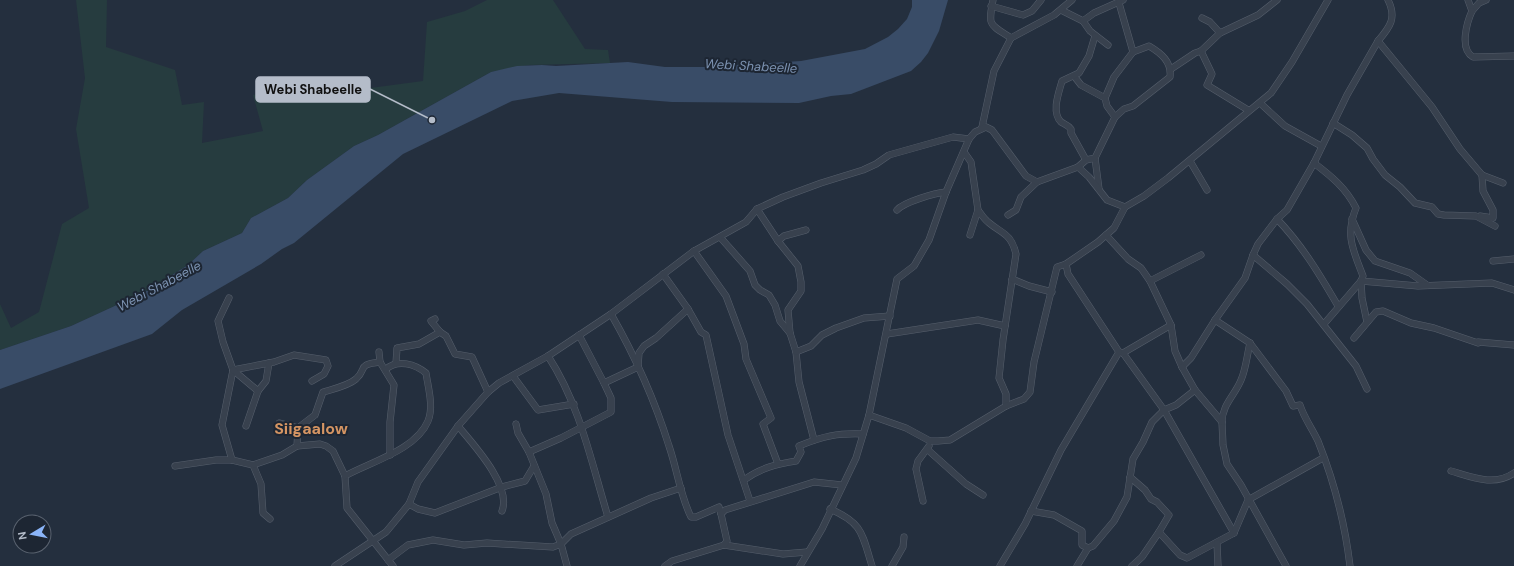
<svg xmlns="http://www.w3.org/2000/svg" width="1514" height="566" font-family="'DM Sans',sans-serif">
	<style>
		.green { fill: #263c3f }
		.water { fill: #394c67 }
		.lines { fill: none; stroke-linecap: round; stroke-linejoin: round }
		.minor-casing { stroke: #565f6c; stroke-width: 7 }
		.minor { stroke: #38414e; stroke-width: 6 }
		.labels { text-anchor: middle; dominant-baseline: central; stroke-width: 4; stroke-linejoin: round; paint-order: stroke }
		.water-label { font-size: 13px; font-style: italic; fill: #7c92b1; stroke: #1d2633 }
		.district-label { font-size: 16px; font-weight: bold; fill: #d59563; stroke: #1d2633 }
		.leader { fill: none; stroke: #b4bcc9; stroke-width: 1.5 }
		.callout-dot { fill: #b4bcc9; stroke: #1d2633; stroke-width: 1.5 }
		.callout { fill: #b4bcc9; stroke: #b4bcc9; stroke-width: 1.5 }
		.callout-label { font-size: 13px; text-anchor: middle; font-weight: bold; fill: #111 }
	</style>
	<rect width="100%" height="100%" fill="#242f3e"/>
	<!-- green -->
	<polygon class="green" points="76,0 107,0 106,47 175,70 182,105 204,102 202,143 263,131 253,95 336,77 340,92 423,81 427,22 465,11 487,0 553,0 585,49 608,50 610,63 529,65 491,72 378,135 354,146 307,180 288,198 251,218 242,233 203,251 188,265 145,292 71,326 0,350 0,304 11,328 39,312 62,224 89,208 76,129 85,78"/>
	<!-- water -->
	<polygon class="water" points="912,0 948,0 939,31 928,53 921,62 911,71 851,94 831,96 799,103 672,102 559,93 512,101 403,154 294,243 282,249 261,264 182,310 152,334 0,389 0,350 71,326 145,292 188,265 203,251 242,233 251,218 288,198 307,180 354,146 378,135 491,72 517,66 542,65 556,66 628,62 665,67 703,67 801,61 865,49 888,37 898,29 907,19 912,7"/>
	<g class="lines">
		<defs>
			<g id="minor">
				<path d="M 993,0 C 988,26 989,24 1011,38"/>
				<path d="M 1388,0 C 1397,18 1390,27 1378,41 L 1432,107 L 1460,149 L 1482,175 L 1503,183"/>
				<polyline points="1468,0 1472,11 1479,3 1486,0"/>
				<polyline points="991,6 1023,15 1032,11 1041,0"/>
				<polyline points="1061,10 1083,21 1090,31 1108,45"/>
				<path d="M 1472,11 C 1467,22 1459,49 1473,57 L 1514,56"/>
				<polyline points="1202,18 1210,22 1220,33"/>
				<polyline points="1083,21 1094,13 1123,0"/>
				<polyline points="1201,51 1212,74 1207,85 1248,110"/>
				<polyline points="1171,69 1195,53 1201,51 1220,33 1258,15 1277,0"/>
				<polyline points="1074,76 1081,85 1105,98 1107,106 1115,117"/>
				<polyline points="1105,98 1114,77 1133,52"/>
				<polyline points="1260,103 1285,126 1321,146"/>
				<polyline points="1333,123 1352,135 1367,148 1373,159 1385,175 1400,187 1415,203 1432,207 1438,214 1444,215 1476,216 1495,226"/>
				<polyline points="984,127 982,127 994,71 1011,38 1054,15 1072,0"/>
				<polyline points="964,152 971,162 978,210 970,235"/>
				<polyline points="1095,158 1099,189"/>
				<path d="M 1086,160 L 1071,133 L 1071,129 C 1068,125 1064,124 1061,122 C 1051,112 1059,92 1062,81 L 1079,73 L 1089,56 L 1095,36"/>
				<polyline points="1190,161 1207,190"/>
				<path d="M 1314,163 C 1331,176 1346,188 1356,208 C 1345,235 1353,250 1363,276 L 1361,281 L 1324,324"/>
				<path d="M 1078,167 L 1086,160 L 1095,158 L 1115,117 L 1124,109 L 1133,106 L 1170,77 C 1172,62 1161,53 1149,46 L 1133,52 L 1119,3"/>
				<polyline points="757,209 778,241"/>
				<path d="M 897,210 C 904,202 935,193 946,192"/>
				<path d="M 978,210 C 981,214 984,219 988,222 C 1002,234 1011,233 1016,254 L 1003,340 L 999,378 L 1006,394 L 1006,406"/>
				<polyline points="1008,215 1016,210 1021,197 1037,182"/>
				<polyline points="1480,216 1493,218 1493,210 1483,191 1482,175"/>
				<path d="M 1277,219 C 1302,245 1320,275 1338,306"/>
				<polyline points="1352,219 1366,250 1375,261 1410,273 1427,285"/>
				<polyline points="1106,235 1128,259 1141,268 1150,281 1171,325 1175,351 1182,367 1191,358 1215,320 1245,278 1253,255 1258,244 1277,219 1287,210 1314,163 1347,95 1378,41"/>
				<polyline points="720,237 750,271 755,285 760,290 769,295 775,305 780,321 790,333 796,352 799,382 814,440"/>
				<polyline points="694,251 726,296 744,344 746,359 771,418 763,424 778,464"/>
				<polyline points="1253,255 1287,284 1307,304 1356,366 1367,389"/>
				<polyline points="1493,261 1514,259"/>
				<polyline points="663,274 688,309 701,332 706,335 728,435 750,501"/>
				<polyline points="1012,279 1029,286 1052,292"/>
				<polyline points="1150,281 1201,255"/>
				<polyline points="229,298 218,321 223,342 233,370 222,425 232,460"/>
				<path d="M 611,314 C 635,356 655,401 669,446 C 677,469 680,495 691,517 L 696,517 L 719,507 L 721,514"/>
				<polyline points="435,319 431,321 440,332 446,336 455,354 472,357 488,392"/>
				<path d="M 1215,320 L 1250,343 L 1286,391 L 1293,406 L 1300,405 C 1304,418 1312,428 1318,441 C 1334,481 1345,524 1350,566"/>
				<polyline points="1367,322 1362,298 1361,281 1418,286 1492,283 1514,290"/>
				<polyline points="790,333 788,310 801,291 801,282 798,266 778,241 784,236 806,230"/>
				<polyline points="887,334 978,320 1005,326"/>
				<polyline points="579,335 604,383"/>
				<polyline points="1354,338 1376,312 1383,311 1411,323 1434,328 1478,343"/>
				<polyline points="1478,342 1514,345"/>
				<polyline points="379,352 380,362 394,385 390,422 390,455"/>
				<polyline points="796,352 811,346 822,335 836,328 864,318 890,316"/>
				<polyline points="1119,352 1123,353 1164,410 1234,533"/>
				<polyline points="1123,353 1171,325"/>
				<path d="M 548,356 C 580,405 591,461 608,517"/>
				<polyline points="396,363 397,348 419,344 440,332"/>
				<polyline points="1182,367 1195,390 1222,422 1223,445 1227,464 1241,485 1286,566"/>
				<polyline points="233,370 274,362 294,355 326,360 328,366 324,374 312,381"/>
				<polyline points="233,370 258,391"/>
				<polyline points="513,376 538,410 574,404"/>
				<polyline points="869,415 906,428 930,441 938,441 950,440 1006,406 1024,399 1030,392 1034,362 1057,267 1066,264"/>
				<path d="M 1222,422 C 1222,405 1235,395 1241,380 C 1246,369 1247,355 1250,343"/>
				<polyline points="279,423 298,428"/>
				<polyline points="516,424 518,433 529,452 546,494 552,523 561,544 567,566"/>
				<polyline points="246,426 258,391 266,381 269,363"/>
				<path d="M 458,426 C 473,444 512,486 502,511"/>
				<path d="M 298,428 L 315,415 L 323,392 C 333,389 348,386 356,379 C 368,368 356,365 380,362"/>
				<polyline points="297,446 298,428"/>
				<polyline points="928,450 966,484 983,495"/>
				<polyline points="529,452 561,438 611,412 611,398 604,383 638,367 639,353 644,346 656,338 688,309"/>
				<polyline points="253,465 261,484 263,513 270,519"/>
				<polyline points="175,466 216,460 232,460 253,465 282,455 297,446 320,444 326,446 333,451 345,476 347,508 393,566"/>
				<path d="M 1451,471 C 1472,477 1494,487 1514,473"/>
				<path d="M 345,476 C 370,462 416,450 428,421 C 434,407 428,387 426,373 C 415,364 398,359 386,369"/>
				<polyline points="1130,477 1145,490 1151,499 1157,502 1169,515 1159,532 1180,555 1187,558 1234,533 1248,500 1323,458"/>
				<path d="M 744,480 C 760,468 777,464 796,461 L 801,452 L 799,446 C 823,436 838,433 863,434"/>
				<polyline points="923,501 916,469 918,461 929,446"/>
				<polyline points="409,504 418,509 435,513 502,487 525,481 534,466"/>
				<path d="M 830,509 C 863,523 862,534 872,566"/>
				<polyline points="1031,511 1054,515 1082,531 1082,545 1088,548 1093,546 1114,521 1127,497 1133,459 1143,442 1152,422 1164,410 1176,405 1195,390"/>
				<polyline points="1217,543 1218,566"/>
				<polyline points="724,545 783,554 807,552"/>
				<polyline points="388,560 408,545 433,540 464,545 487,543 553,547 561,544 571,534 651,498 681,488"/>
				<polyline points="335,566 386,532 409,504 418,482 458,426 488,392 499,383 548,356 611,314 694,251 746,222 757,209 783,197 821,183 863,170 876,164 889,155 953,137 969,139 975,132 986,127 992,130 1026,176 1037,182 1078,167 1089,177 1107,200 1125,207"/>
				<polyline points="665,566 672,561 724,545 727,541 721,514 725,510 814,482 842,485"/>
				<polyline points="800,566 822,529 856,458 869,415 897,279 914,266 929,240 946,192 969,139"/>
				<polyline points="892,566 903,547 904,537"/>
				<polyline points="1000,566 1025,524 1061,450 1119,352 1068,274 1066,264 1098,242 1114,228 1125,207 1144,196 1168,178 1271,93 1292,62 1328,0"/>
				<polyline points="1077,566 1088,548"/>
				<polyline points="1132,566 1142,557 1159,532"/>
			</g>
		</defs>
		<!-- minor casing -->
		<use href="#minor" class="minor-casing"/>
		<!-- minor -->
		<use href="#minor" class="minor"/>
	</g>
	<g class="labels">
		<!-- water labels -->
		<g class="water-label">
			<text transform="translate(751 66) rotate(3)">Webi Shabeelle</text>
			<text transform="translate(159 286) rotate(-28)">Webi Shabeelle</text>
		</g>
		<!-- district labels -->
		<g class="district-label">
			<text x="311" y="428">Siigaalow</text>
		</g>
	</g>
	<!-- callouts -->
	<path class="leader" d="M432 120L370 89"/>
	<circle class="callout-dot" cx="432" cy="120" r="4"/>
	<rect class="callout" x="256" y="77" width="114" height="25" rx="4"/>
	<g class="callout-label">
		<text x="313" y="94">Webi Shabeelle</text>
	</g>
	<!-- north arrow -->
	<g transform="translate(32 534) rotate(260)"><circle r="19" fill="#1d2633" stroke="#59626f"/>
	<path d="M0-3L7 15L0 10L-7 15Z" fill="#8ab4f8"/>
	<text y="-6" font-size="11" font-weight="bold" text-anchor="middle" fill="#b4bcc9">N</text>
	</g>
</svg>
